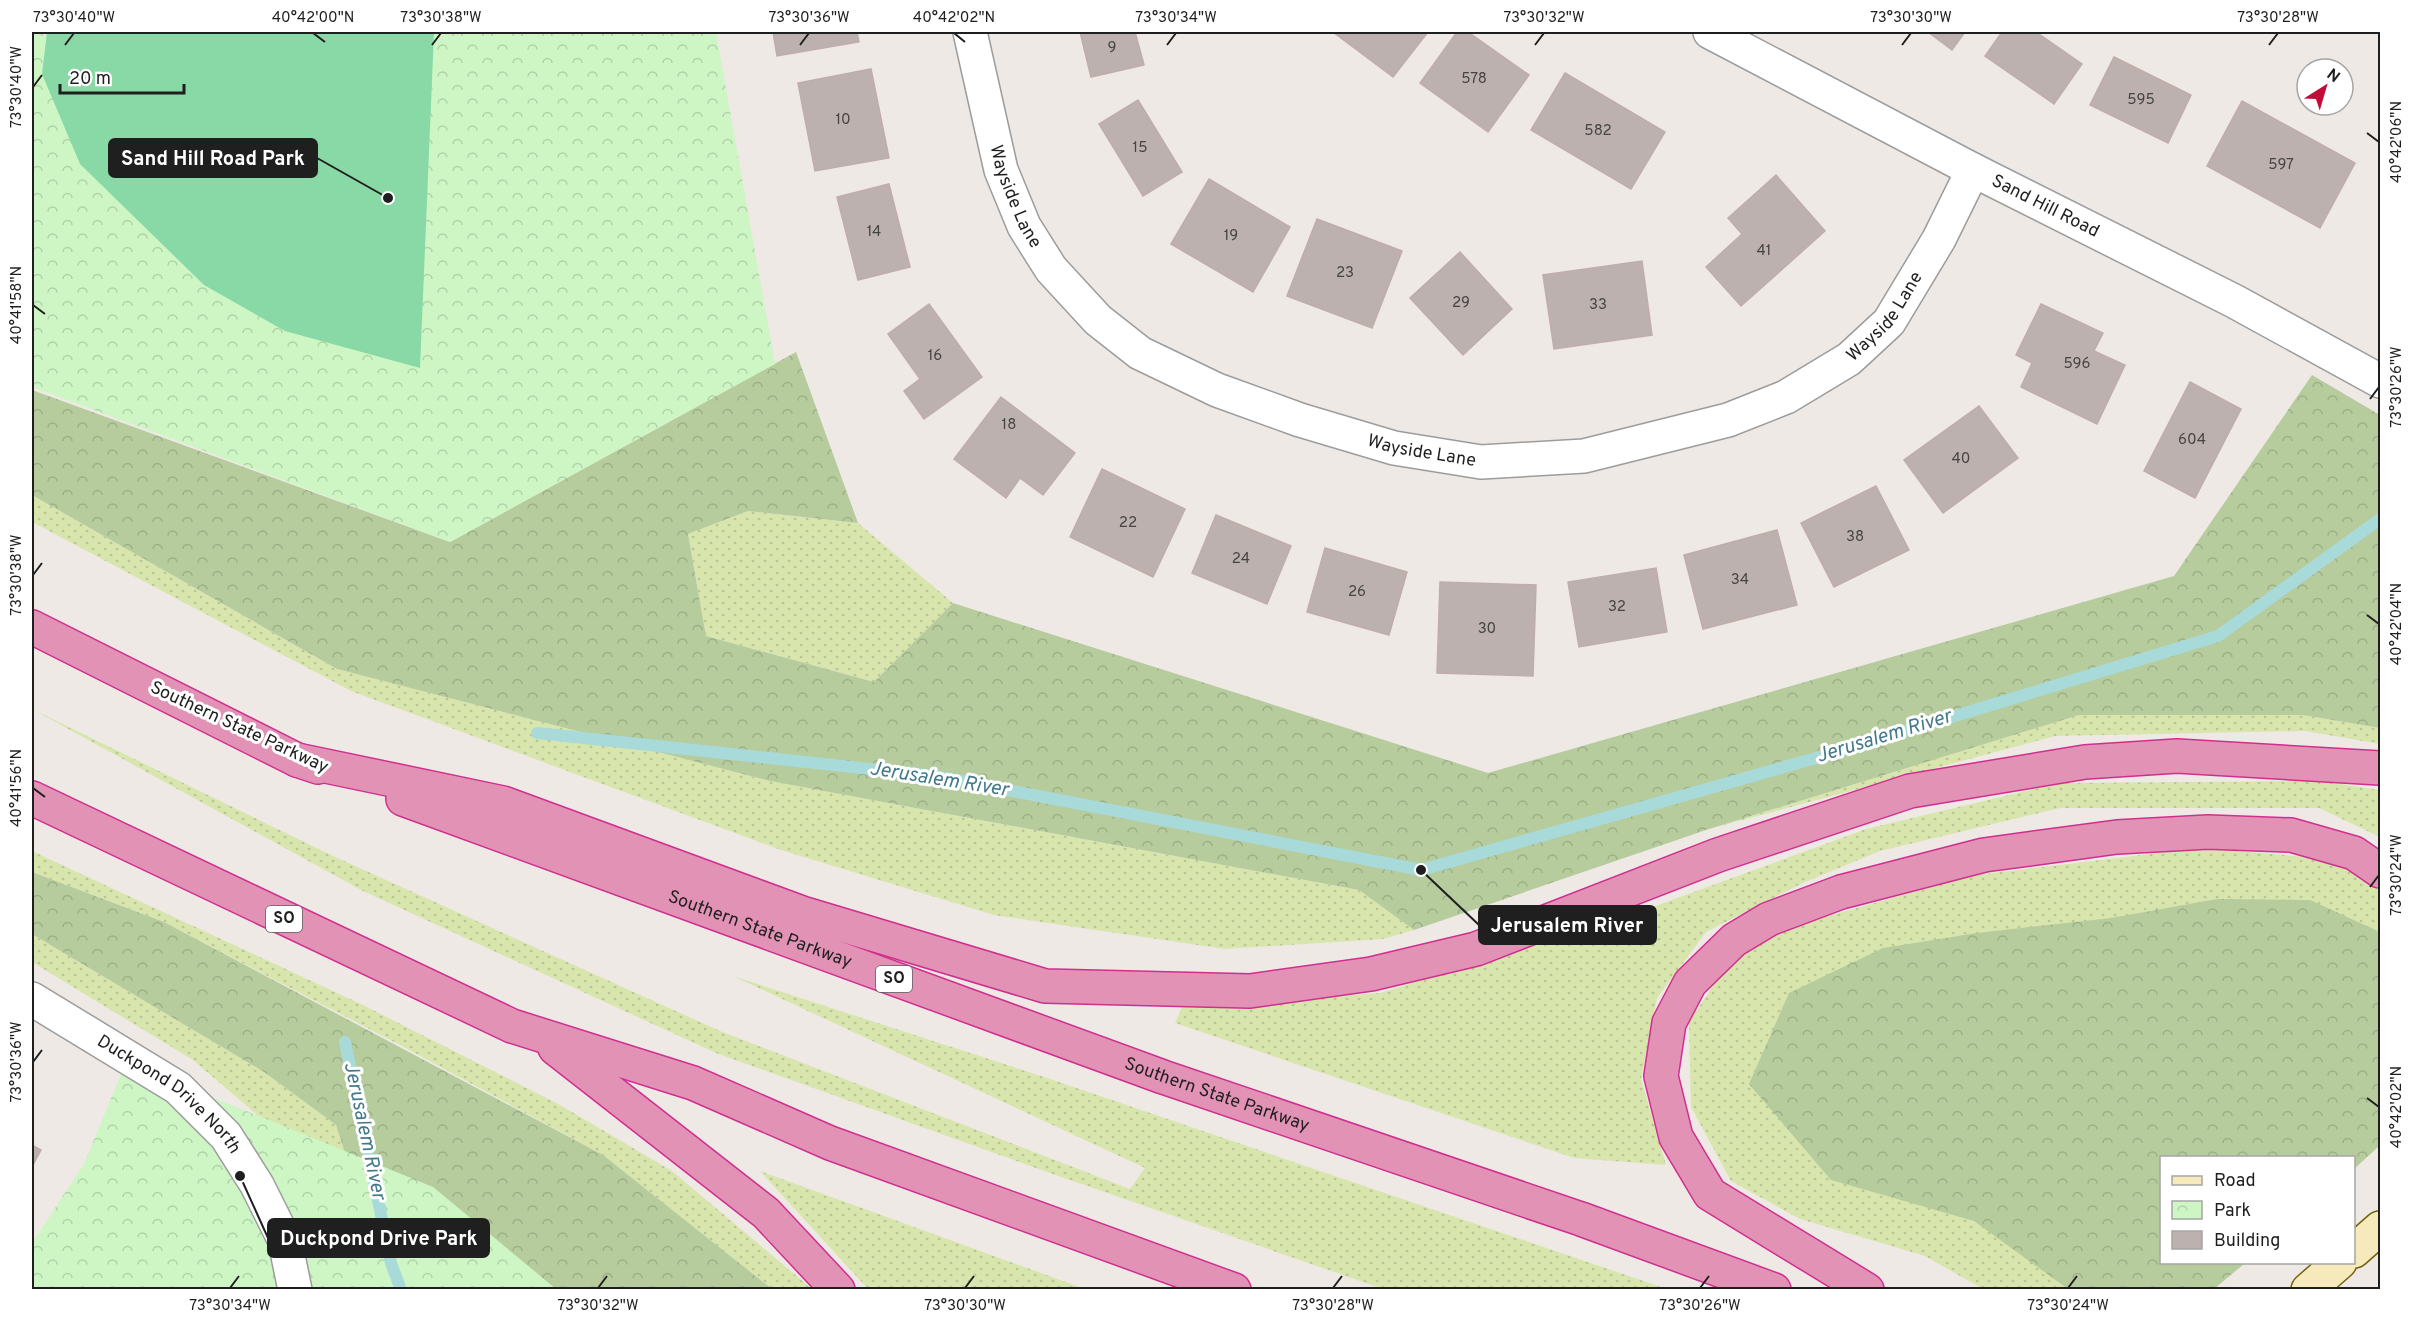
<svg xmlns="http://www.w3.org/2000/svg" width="2412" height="1321" font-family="Overpass,sans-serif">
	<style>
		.grass { fill: url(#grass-dots) }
		.forest { fill: url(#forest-crowns) }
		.park { fill: url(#park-crowns) }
		.pitch { fill: #88d9a5 }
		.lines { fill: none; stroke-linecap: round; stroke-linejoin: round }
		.stream { stroke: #a8dad9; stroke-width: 12 }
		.building { fill: #bcb1af; stroke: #c0ada9; stroke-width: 1.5 }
		.street-casing { stroke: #9c9c9c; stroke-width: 36 }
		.secondary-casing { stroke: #70610b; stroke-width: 36 }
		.highway-casing { stroke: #d02f8f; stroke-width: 36 }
		.street { stroke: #fff; stroke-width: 33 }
		.secondary { stroke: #f6eabc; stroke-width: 33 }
		.highway { stroke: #e292b5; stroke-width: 33 }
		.ticks { fill: none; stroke: #1f1f1f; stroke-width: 2 }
		.labels { text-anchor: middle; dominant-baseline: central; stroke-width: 6; stroke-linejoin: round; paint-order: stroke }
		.number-label { font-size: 15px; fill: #464443 }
		.shield { fill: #fff; stroke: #626262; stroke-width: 1.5 }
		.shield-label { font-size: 16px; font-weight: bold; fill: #1f1f1f }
		.street-label { font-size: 18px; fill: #1f1f1f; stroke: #fff }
		.water-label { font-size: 20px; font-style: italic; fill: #43798b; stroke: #fff }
		.leader { fill: none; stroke: #1f1f1f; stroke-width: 2 }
		.callout-dot { fill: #1f1f1f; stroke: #fff; stroke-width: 2 }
		.callout { fill: #1f1f1f; stroke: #1f1f1f; stroke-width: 2 }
		.callout-label { font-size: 20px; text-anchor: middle; font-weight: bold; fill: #fff }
		.neatline { fill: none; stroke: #1f1f1f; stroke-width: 2 }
		.ticks-label { font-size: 15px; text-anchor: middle; fill: #1f1f1f }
	</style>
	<defs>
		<pattern id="grass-dots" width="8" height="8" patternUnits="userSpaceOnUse" patternTransform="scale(1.5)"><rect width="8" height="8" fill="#d8e6ae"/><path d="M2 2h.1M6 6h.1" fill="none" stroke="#b9c595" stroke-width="1.8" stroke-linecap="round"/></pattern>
		<pattern id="forest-crowns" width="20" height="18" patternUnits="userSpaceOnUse" patternTransform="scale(1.5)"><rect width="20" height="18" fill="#b6cc9d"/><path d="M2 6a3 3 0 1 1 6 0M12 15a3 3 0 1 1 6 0" fill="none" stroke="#9caf87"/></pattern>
		<pattern id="park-crowns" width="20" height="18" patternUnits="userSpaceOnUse" patternTransform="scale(1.5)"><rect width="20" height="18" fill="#cef6c5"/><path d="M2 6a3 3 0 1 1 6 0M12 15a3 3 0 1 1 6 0" fill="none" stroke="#b0d2a9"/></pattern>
	</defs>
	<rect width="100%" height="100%" fill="#efe9e5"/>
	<!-- grass -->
	<g class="grass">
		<polygon points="32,495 337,669 770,781 1359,890 1414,930 1383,939 1225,949 994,915 781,850 351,691 32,522"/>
		<polygon points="748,511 858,523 953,603 874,682 706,636 688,534"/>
		<polygon points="32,709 333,856 720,1031 1130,1189 1145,1168 733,976 1050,1079 1667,1289 1383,1289 1047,1172 716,1053 363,891"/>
		<polygon points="2079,715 2303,715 2380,728 2380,744 2305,731 2055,736 1709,829"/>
		<polygon points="2319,781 2380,790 2380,837 2319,808 2060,808 1880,851 1803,883 1706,932 1657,998 1641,1079 1666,1165 1574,1158 1175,1023 1182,1007 1380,993 1631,915 1866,829 2059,783"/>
		<polygon points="2200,848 2344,860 2380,888 2380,1145 2354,1169 2354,1158 2162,1158 2162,1262 2245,1263 2214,1289 1983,1289 1925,1256 1800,1219 1731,1181 1691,1107 1689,1022 1731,959 1796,925 1975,875"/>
		<polygon points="32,851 365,1006 560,1105 672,1171 812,1289 772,1289 603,1155 402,1046 164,922 32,872"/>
		<polygon points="32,934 264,1072 336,1125 389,1289 312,1220 255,1113 193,1060 32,962"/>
		<polygon points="760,1171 1085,1289 868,1289"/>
	</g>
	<!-- forest -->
	<g class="forest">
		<polygon points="796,352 858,523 748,511 688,534 706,636 874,682 953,603 1488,773 2174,576 2312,375 2380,415 2380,728 2303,715 2079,715 1709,829 1414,930 1359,890 770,781 337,669 32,495 32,390 450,542"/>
		<polygon points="32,872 164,922 603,1155 772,1289 389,1289 336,1125 264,1072 32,934"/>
		<polygon points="2217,899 2310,900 2380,932 2380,1145 2354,1169 2354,1158 2162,1158 2162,1262 2245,1263 2214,1289 2068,1289 1974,1221 1831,1180 1749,1084 1789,993 1883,948 1977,933 2111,918"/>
	</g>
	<!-- park -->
	<g class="park">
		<polygon points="32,32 716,32 775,364 450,542 32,387"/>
		<polygon points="126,1062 433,1187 556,1289 32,1290 32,1243 84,1164"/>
	</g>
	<!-- pitch -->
	<polygon class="pitch" points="47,32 434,32 420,368 285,331 204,285 80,164 42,74"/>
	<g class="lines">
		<!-- stream -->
		<g class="stream">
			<polyline points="537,733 935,776 1421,870 1823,756 2218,636 2380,519"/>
			<polyline points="345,1042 391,1263 401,1290"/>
		</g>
	</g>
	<!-- building -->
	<g class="building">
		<polygon points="773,32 857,32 859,42 777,56"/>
		<polygon points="1080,32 1135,32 1144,65 1091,77"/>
		<polygon points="1333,32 1428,32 1393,77"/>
		<polygon points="1457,32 1468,32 1529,75 1488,132 1420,83"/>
		<polygon points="1928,32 1965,32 1952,50"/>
		<polygon points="2002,32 2036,32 2082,64 2054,104 1985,56"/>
		<polygon points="2114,57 2191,95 2168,143 2090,105"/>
		<polygon points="871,69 889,158 815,171 798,83"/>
		<polygon points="1565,73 1665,132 1631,189 1531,130"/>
		<polygon points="1138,100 1182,172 1143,196 1099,124"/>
		<polygon points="2242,101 2355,163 2320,228 2207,166"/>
		<polygon points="1776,175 1825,231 1741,306 1706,267 1742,234 1728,218"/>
		<polygon points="1209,179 1290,227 1253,292 1171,244"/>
		<polygon points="889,184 910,267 858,280 837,197"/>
		<polygon points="1317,219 1402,251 1372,328 1287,296"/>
		<polygon points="1460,252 1512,309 1463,355 1410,298"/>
		<polygon points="1642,261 1652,335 1554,349 1543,275"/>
		<polygon points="929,304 982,377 924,419 904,391 920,379 888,334"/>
		<polygon points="2041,304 2103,333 2094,351 2125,365 2097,424 2021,387 2032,363 2016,355"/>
		<polygon points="2190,382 2241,409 2195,498 2144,471"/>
		<polygon points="1001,397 1075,453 1043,495 1020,478 1006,498 954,459"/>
		<polygon points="1979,406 2018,458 1943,513 1904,460"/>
		<polygon points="1102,469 1185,509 1153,577 1070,537"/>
		<polygon points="1876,486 1909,550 1834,587 1801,523"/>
		<polygon points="1216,515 1291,546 1267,604 1192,573"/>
		<polygon points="1777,530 1797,605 1703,629 1684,555"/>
		<polygon points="1325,548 1407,572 1389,635 1307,612"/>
		<polygon points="1656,568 1667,632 1579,647 1568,582"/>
		<polygon points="1440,582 1536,585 1533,676 1437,673"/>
		<polygon points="32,1145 41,1150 32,1167"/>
	</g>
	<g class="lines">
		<defs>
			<g id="street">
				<path id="s1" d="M 970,32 L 1001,170 L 1024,226 L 1051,269 L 1098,320 L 1140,353 L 1217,390 L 1300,420 L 1394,448 L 1481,462 L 1584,456 L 1728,420 L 1786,397 L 1849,359 L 1889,322 L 1939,239 L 1973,170"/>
				<path id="s2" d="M 1710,32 L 1973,170 L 2234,301 L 2380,381"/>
				<path id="s3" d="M 32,999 L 178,1088 L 226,1136 L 257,1185 L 285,1241 L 295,1290"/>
			</g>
			<g id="secondary">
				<polyline points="2354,1251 2380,1228"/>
				<polyline points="2308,1290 2340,1262"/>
			</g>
			<g id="highway">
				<polyline points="32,627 297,760 318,767"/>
				<polyline points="297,760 503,803 802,913 1045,986 1250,991 1371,974 1476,949 1718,855 1910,791 2085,762 2177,756 2380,768"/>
				<polyline points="32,798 512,1026 693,1083 830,1143 1234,1290"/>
				<path id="s4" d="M 403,799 L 1163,1077 L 1581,1219 L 1774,1290"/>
				<polyline points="555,1048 766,1213 838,1290"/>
				<polyline points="1867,1290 1710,1194 1676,1137 1661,1076 1669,1023 1690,983 1734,940 1769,919 1841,892 1984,855 2117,837 2208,832 2291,835 2354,853 2380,871"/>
			</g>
		</defs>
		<!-- street casing -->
		<use href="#street" class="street-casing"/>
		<!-- secondary casing -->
		<use href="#secondary" class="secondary-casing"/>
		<!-- highway casing -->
		<use href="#highway" class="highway-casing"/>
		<!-- street -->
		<use href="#street" class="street"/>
		<!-- secondary -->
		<use href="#secondary" class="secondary"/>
		<!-- highway -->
		<use href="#highway" class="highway"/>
	</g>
	<!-- ticks -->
	<path class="ticks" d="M 313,33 L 325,42M 954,33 L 965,42M 65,45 L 74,33M 432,45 L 441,33M 800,45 L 809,33M 1167,45 L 1176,33M 1535,45 L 1544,33M 1902,45 L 1911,33M 2269,45 L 2278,33M 33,87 L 42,75M 2367,133 L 2379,142M 33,305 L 45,314M 2370,399 L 2379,387M 33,575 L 42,563M 2367,615 L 2379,624M 33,788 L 45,797M 2370,887 L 2379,875M 33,1062 L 42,1050M 2367,1098 L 2379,1107M 230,1288 L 239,1276M 598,1288 L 607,1276M 965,1288 L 974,1276M 1333,1288 L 1342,1276M 1700,1288 L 1709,1276M 2068,1288 L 2077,1276"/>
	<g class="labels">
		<!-- number labels -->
		<g class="number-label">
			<text x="1112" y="48">9</text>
			<text x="1474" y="79">578</text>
			<text x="2141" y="100">595</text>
			<text x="843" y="120">10</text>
			<text x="1598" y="131">582</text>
			<text x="1140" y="148">15</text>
			<text x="2281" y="165">597</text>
			<text x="874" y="232">14</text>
			<text x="1231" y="236">19</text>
			<text x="1764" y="251">41</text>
			<text x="1345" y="273">23</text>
			<text x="1461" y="303">29</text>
			<text x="1598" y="305">33</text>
			<text x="935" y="356">16</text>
			<text x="2077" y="364">596</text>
			<text x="1009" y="425">18</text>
			<text x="2192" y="440">604</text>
			<text x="1961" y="459">40</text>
			<text x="1128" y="523">22</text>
			<text x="1855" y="537">38</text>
			<text x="1241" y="559">24</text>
			<text x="1740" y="580">34</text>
			<text x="1357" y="592">26</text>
			<text x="1617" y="607">32</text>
			<text x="1487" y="629">30</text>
		</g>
		<!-- shield labels -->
		<g class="shield">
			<rect x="266" y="906" width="36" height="26" rx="4.5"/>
			<rect x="876" y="966" width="36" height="26" rx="4.5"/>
		</g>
		<g class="shield-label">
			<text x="284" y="919">SO</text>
			<text x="894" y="979">SO</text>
		</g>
		<!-- street labels -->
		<g class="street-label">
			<text stroke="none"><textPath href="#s1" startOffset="171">Wayside Lane</textPath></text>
			<text stroke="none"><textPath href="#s2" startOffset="378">Sand Hill Road</textPath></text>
			<text stroke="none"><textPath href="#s1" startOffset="1179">Wayside Lane</textPath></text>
			<text stroke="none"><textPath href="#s1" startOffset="675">Wayside Lane</textPath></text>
			<text transform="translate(239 728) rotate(25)">Southern State Parkway</text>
			<text stroke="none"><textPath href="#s4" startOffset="380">Southern State Parkway</textPath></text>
			<text stroke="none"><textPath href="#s4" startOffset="866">Southern State Parkway</textPath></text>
			<text stroke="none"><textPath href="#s3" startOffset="168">Duckpond Drive North</textPath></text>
		</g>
		<!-- water labels -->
		<g class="water-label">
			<text transform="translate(1884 737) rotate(-17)">Jerusalem River</text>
			<text transform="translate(939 780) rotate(9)">Jerusalem River</text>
			<text transform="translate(364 1131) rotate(78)">Jerusalem River</text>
		</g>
	</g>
	<!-- callouts -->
	<path class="leader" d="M388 198L317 158M1421 870L1479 925M240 1176L268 1238"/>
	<g class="callout-dot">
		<circle cx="388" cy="198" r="6"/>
		<circle cx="1421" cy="870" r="6"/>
		<circle cx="240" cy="1176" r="6"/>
	</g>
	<g class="callout">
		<rect x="109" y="139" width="208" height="38" rx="6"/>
		<rect x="1479" y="906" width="177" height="38" rx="6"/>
		<rect x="268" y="1219" width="221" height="38" rx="6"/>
	</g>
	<g class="callout-label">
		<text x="213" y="165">Sand Hill Road Park</text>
		<text x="1567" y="932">Jerusalem River</text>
		<text x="379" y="1245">Duckpond Drive Park</text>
	</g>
	<!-- border -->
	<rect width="2412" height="1321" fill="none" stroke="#ffffff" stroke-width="66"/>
	<!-- legend -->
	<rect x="2160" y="1156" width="195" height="108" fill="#ffffff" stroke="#a5a5a5" stroke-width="1.5"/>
	<rect x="2172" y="1176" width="30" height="9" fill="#f6eabc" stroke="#a5a5a5" stroke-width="1.5"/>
	<text x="2214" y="1186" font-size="18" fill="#1f1f1f">Road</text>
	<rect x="2172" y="1201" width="30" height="18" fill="url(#park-crowns)" stroke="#a5a5a5" stroke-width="1.5"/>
	<text x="2214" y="1216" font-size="18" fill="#1f1f1f">Park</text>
	<rect x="2172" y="1231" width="30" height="18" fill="#bcb1af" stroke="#a5a5a5" stroke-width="1.5"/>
	<text x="2214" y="1246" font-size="18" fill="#1f1f1f">Building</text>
	<!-- north arrow -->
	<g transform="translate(2325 87) rotate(37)"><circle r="28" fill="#ffffff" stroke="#a5a5a5" stroke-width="1.5"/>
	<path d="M0-4.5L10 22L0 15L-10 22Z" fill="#c10c3a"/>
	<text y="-9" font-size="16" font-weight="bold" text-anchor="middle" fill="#1f1f1f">N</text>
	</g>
	<!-- scale -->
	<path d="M60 84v9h124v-9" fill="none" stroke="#1f1f1f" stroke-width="3"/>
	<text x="69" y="84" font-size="18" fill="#1f1f1f" stroke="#ffffff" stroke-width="4.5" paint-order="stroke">20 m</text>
	<rect x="33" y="33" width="2346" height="1255" class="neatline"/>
	<g class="ticks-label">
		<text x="74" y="22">73°30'40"W</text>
		<text x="313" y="22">40°42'00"N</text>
		<text x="441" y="22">73°30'38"W</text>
		<text x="809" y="22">73°30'36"W</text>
		<text x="954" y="22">40°42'02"N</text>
		<text x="1176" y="22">73°30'34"W</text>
		<text x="1544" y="22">73°30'32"W</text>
		<text x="1911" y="22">73°30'30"W</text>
		<text x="2278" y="22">73°30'28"W</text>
		<text transform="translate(16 87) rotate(-90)" y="5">73°30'40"W</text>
		<text transform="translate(2396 142) rotate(-90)" y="5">40°42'06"N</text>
		<text transform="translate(16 305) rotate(-90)" y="5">40°41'58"N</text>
		<text transform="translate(2396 387) rotate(-90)" y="5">73°30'26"W</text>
		<text transform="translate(16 575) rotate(-90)" y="5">73°30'38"W</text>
		<text transform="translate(2396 624) rotate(-90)" y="5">40°42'04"N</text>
		<text transform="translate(16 788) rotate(-90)" y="5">40°41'56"N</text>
		<text transform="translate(2396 875) rotate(-90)" y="5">73°30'24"W</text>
		<text transform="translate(16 1062) rotate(-90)" y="5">73°30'36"W</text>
		<text transform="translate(2396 1107) rotate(-90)" y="5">40°42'02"N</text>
		<text x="230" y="1310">73°30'34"W</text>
		<text x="598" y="1310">73°30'32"W</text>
		<text x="965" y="1310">73°30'30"W</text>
		<text x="1333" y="1310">73°30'28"W</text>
		<text x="1700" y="1310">73°30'26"W</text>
		<text x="2068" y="1310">73°30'24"W</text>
	</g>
</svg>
